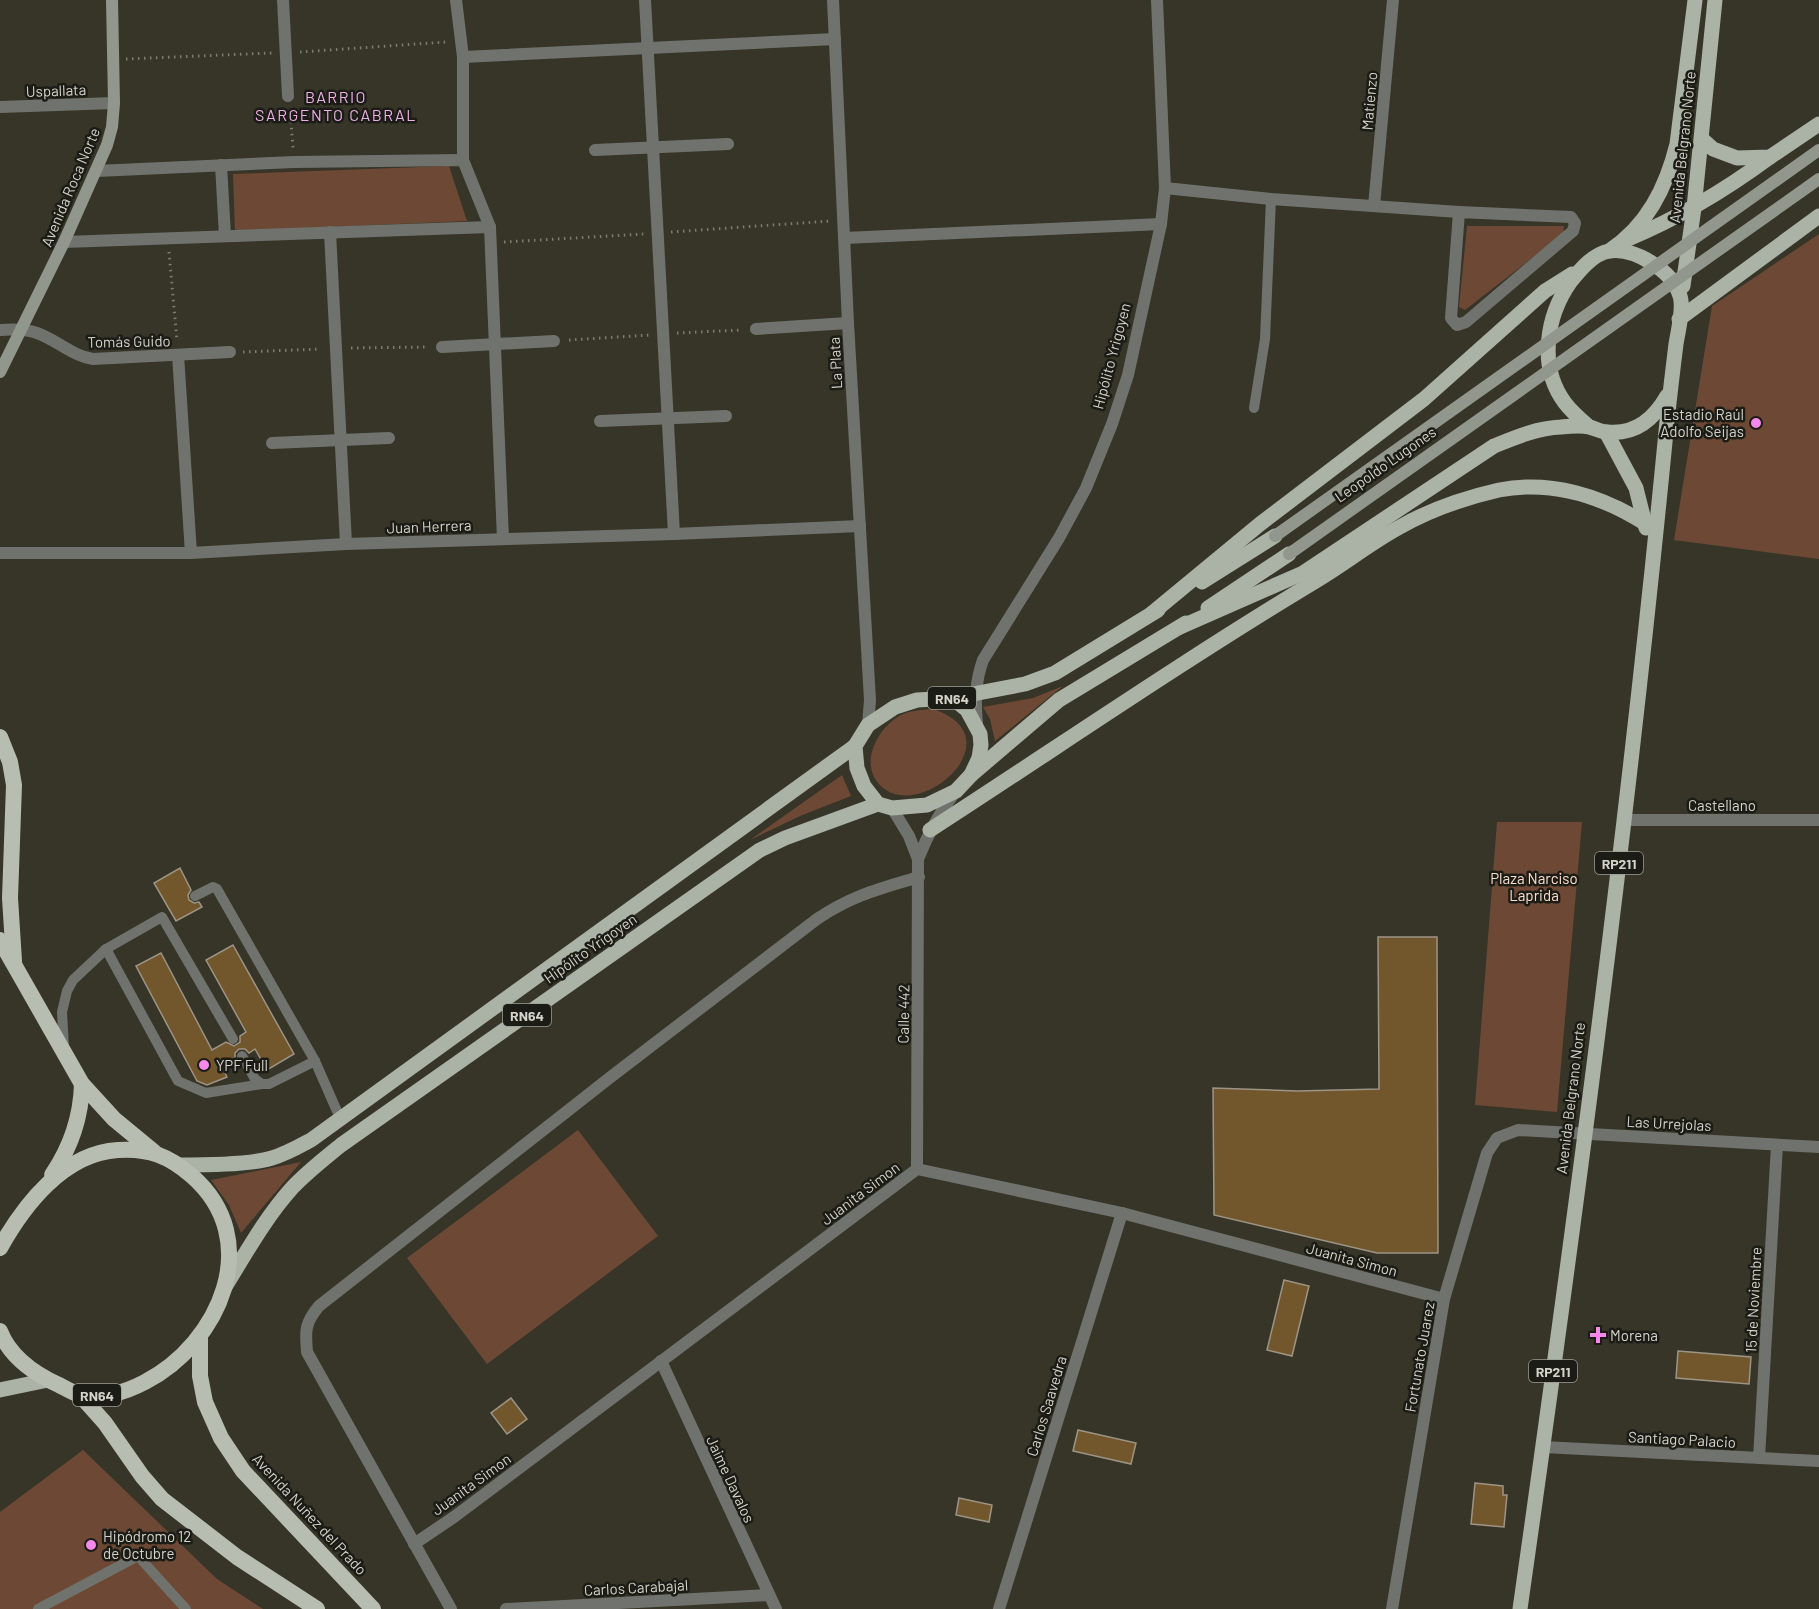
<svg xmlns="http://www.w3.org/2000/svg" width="1819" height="1609" font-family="Barlow,sans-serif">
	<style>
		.green { fill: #6d4935 }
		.building { fill: #72572d; stroke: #9d9486; stroke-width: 1.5 }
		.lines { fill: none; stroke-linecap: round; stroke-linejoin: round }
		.path { stroke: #7d7c71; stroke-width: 3; stroke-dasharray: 1.5 4.5; stroke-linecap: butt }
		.service { stroke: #70736d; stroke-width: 10 }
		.minor { stroke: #70736d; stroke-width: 12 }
		.secondary { stroke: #92978d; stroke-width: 12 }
		.primary { stroke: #abb2a6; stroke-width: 15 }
		.trunk { stroke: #b7beb1; stroke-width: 16 }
		.secondary-bridge { stroke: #92978d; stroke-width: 12 }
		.poi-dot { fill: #f688ec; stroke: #1c1c16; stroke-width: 2 }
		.labels { text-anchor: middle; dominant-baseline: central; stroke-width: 5; stroke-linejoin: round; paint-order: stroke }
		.shield { fill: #1c1c16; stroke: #9c9c95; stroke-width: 1.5 }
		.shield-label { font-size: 14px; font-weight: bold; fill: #d3d3cb }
		.street-label { font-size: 15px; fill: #d3d3cb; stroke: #1c1c16 }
		.poi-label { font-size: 15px; fill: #d3d3cb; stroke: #1c1c16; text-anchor: start }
		.park-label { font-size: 15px; fill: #fbddcd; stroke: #1c1c16 }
		.neighbourhood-label { font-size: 16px; letter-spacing: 1.5px; fill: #ecafe5; stroke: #1c1c16 }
	</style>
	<rect width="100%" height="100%" fill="#363528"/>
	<!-- green -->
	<g class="green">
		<polygon points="449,166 467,221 235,231 233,174"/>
		<polygon points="1467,226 1564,226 1563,234 1465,310 1459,307"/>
		<polygon points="1819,234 1819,559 1674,540 1712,306"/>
		<polygon points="1063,686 995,741 990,719 983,707 1033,698"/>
		<path d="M 933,709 C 1014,736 928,817 886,790 C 856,770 875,729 901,715 C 912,710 922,710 933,709 Z"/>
		<polygon points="842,775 851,796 800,816 750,840"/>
		<polygon points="1497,822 1582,822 1557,1112 1475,1105"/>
		<polygon points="578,1130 658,1236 487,1364 407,1258"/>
		<polygon points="301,1162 241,1233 229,1205 211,1180"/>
		<polygon points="83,1450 217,1579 263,1609 0,1609 0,1512"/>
	</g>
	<!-- building -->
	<g class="building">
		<polygon points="180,868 191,890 188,895 189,900 194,903 199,902 202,907 176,921 154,883"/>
		<polygon points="1378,937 1437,937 1438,1253 1377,1253 1214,1215 1213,1088 1297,1091 1379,1089"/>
		<polygon points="233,945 294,1054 267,1070 255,1049 249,1053 245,1049 239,1049 235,1053 235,1059 222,1067 227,1077 207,1085 197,1081 136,966 161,953 212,1050 226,1042 234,1046 240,1042 240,1036 246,1032 206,960"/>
		<polygon points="1284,1280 1309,1286 1292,1356 1267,1350"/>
		<polygon points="1678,1351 1751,1357 1749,1384 1676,1378"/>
		<polygon points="511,1398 527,1419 507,1434 491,1413"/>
		<polygon points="1078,1430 1136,1443 1131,1464 1073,1451"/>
		<polygon points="1475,1483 1503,1486 1503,1495 1507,1495 1504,1527 1471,1524"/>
		<polygon points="959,1498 992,1505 989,1522 956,1515"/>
	</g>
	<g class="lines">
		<!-- path -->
		<g class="path">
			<polyline points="300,52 446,42"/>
			<polyline points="126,59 273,53"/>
			<polyline points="290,110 293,148"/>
			<polyline points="671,232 830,221"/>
			<polyline points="504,242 644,234"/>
			<polyline points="169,252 177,341"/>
			<polyline points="677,333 742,330"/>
			<polyline points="569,340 649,335"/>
			<polyline points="351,348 429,347"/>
			<polyline points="243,352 321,349"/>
		</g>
		<!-- service -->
		<g class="service">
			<polyline points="1254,408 1265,339 1271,199"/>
			<polyline points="195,896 213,887 217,889 315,1061"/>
			<polyline points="106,949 178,1081 206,1093 262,1084"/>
			<polyline points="64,1047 62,1012 67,991 73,980 106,949 162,917 233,1039"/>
			<polyline points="242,1056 255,1079 262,1084 269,1084 315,1061 340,1118"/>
			<polyline points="38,1609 138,1556 186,1609"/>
		</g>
		<!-- minor -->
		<g class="minor">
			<polyline points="283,0 288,96"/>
			<polyline points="456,0 463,57 835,39"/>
			<polyline points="645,0 674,534"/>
			<polyline points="833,0 848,323 870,700 868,725"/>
			<polyline points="0,107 114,103"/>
			<polyline points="595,150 728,144"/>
			<polyline points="463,160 463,57"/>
			<polyline points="221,165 225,236"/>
			<polyline points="96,171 294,162 463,160 490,227"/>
			<polyline points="1165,188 1271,199 1459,212"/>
			<polyline points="1374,206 1393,0"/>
			<polygon points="1459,212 1571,217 1575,223 1573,231 1466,322 1457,325 1451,318"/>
			<polyline points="330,232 346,544"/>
			<polyline points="844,238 1161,224"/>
			<polyline points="64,242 490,227 503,539"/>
			<polyline points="756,329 848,323"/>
			<path d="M 0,330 C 13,329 25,329 37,333 C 57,340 72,356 93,359 L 230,352"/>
			<polyline points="442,347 554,341"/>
			<polyline points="178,355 191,553"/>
			<polyline points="600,421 726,416"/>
			<polyline points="272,443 389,438"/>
			<polyline points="0,553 191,553 346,544 674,534 860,526"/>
			<path d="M 977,724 C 975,702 975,682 983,660 L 1059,538 L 1086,488 L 1112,424 L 1128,375 L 1161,224 L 1165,188 L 1157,0"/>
			<path d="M 892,808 L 909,836 L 918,859 C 928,834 939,813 955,792"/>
			<polyline points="1625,820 1819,820"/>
			<polyline points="917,1169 918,859"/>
			<polyline points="661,1361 776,1609"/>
			<polyline points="1543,1447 1819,1461"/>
			<polyline points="1759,1458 1777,1145"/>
			<polyline points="414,1544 454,1517 917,1169 1122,1213 1444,1299"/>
			<path d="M 451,1609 L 307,1352 C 305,1330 305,1323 319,1306 L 612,1076 L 817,919 C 853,895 879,889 919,877"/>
			<polyline points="506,1609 769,1595"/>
			<polyline points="999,1609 1122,1213"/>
			<polyline points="1392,1609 1444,1299 1487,1153 1497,1138 1518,1130 1819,1147"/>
		</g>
		<!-- secondary -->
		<polyline class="secondary" points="0,372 64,242 107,145 112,127 114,103 112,0"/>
		<!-- primary -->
		<g class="primary">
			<polyline points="1702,139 1713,149 1737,158 1770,157 1819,124"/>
			<path d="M 1628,239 C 1681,217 1724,191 1770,157"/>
			<path d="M 1609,251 C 1647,226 1666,188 1677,144 L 1695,0"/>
			<polyline points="1683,286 1694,208 1715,0"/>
			<polyline points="1679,319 1819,216"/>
			<polyline points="1606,432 1636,488 1646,528"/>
			<polyline points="1202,582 1275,536"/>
			<polyline points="1208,608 1289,554"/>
			<polyline points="1151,614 1260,524 1424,399 1545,291 1572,274"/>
			<path d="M 1178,628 L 1303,573 L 1494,446 C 1516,437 1537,428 1561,427 C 1570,426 1581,425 1589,427 C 1595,428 1601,432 1607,432 C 1635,435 1654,419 1667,396"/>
			<polygon points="952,698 967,710 980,734 981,745 979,758 971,775 956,791 927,805 892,808 878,804 864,786 857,768 855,746 868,725 895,707 917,700"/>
			<polyline points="952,698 1025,684 1055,673 1158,610"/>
			<polyline points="971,775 1059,700 1186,623"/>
			<path d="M 930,830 C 1058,747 1183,661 1314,582 C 1343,565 1369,544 1398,528 C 1429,510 1464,498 1499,490 C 1551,480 1602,496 1646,524"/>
			<path d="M 178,1165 C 204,1165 248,1165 272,1158 C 286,1154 298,1147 311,1140 L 855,746"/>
			<path d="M 225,1287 C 246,1253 265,1218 292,1188 C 307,1172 324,1159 341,1145 L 760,850 L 785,838 L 878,804"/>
			<polyline points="0,1390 48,1380"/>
			<path d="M 1520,1609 C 1575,1221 1627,832 1665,442 C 1668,409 1672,377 1676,344 C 1678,332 1684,307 1680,296 C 1673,271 1634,247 1609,251 C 1593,254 1580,270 1571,281 C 1546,316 1538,367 1565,403 C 1571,411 1580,419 1588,426"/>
		</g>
		<!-- trunk -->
		<g class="trunk">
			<polyline points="0,737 10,762 14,785 10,898 14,961"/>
			<polyline points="0,940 82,1084 114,1119 154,1152"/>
			<path d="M 52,1175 C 71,1147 81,1118 82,1084"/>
			<path d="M 0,1248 C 24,1205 64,1153 118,1150 C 149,1148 169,1156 192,1176 C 265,1240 220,1343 145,1382 C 126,1392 101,1400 80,1395 C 73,1393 65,1388 59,1385 C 35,1374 10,1357 0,1331"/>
			<polyline points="200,1338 200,1376 205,1402 221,1438 243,1471 373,1609"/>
			<polyline points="80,1395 105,1423 142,1476 162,1499 237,1557 317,1609"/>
		</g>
		<!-- secondary-bridge -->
		<g class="secondary-bridge">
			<polyline points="1275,536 1819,150"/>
			<polyline points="1289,554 1819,179"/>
		</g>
	</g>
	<!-- markers -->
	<g class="poi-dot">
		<circle cx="1756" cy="423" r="6"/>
		<circle cx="204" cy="1065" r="6"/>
		<path d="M1595 1326h6v6h6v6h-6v6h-6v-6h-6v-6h6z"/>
		<circle cx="91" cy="1545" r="6"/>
	</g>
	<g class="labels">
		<!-- shield labels -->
		<g class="shield">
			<rect x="928" y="687" width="48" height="22" rx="4.5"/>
			<rect x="1595" y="852" width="48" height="22" rx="4.5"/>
			<rect x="503" y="1004" width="48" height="22" rx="4.5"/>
			<rect x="1529" y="1360" width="48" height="22" rx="4.5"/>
			<rect x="73" y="1384" width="48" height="22" rx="4.5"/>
		</g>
		<g class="shield-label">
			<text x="952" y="698">RN64</text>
			<text x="1619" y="863">RP211</text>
			<text x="527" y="1015">RN64</text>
			<text x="1553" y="1371">RP211</text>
			<text x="97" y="1395">RN64</text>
		</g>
		<!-- street labels -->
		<g class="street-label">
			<text transform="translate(56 90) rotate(-2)">Uspallata</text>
			<text transform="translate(1369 101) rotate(-85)">Matienzo</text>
			<text transform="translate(1682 147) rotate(-84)">Avenida Belgrano Norte</text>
			<text transform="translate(70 187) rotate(-67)">Avenida Roca Norte</text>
			<text transform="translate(129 341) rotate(-1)">Tomás Guido</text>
			<text transform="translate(1111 356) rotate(-75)">Hipólito Yrigoyen</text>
			<text transform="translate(835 363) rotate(-93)">La Plata</text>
			<text transform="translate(1385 464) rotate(-35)">Leopoldo Lugones</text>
			<text transform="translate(429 526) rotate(-2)">Juan Herrera</text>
			<text x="1722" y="805">Castellano</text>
			<text transform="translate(590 948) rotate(-35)">Hipólito Yrigoyen</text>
			<text transform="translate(903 1014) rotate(-89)">Calle 442</text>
			<text transform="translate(1570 1098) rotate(-83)">Avenida Belgrano Norte</text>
			<text transform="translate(1669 1123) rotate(3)">Las Urrejolas</text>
			<text transform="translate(860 1193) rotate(-37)">Juanita Simon</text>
			<text transform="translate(1352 1259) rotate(15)">Juanita Simon</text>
			<text transform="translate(1753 1300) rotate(-87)">15 de Noviembre</text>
			<text transform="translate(1419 1357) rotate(-80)">Fortunato Juarez</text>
			<text transform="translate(1046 1406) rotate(-73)">Carlos Saavedra</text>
			<text transform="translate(1682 1439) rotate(3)">Santiago Palacio</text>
			<text transform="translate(731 1479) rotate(65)">Jaime Davalos</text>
			<text transform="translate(471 1484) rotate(-36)">Juanita Simon</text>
			<text transform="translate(310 1514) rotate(47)">Avenida Nuñez del Prado</text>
			<text transform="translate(636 1587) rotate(-3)">Carlos Carabajal</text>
		</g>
		<!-- poi labels -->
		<g class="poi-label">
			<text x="1744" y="414" text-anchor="end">Estadio Raúl<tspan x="1744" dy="17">Adolfo Seijas</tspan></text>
			<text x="216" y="1065">YPF Full</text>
			<text x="1610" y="1335">Morena</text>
			<text x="103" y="1536">Hipódromo 12<tspan x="103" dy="17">de Octubre</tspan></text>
		</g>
		<!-- park labels -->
		<g class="park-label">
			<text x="1534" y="878">Plaza Narciso<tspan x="1534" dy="17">Laprida</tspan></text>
		</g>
		<!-- neighbourhood labels -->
		<g class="neighbourhood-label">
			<text x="336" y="96">BARRIO<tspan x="336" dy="18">SARGENTO CABRAL</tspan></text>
		</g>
	</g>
</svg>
